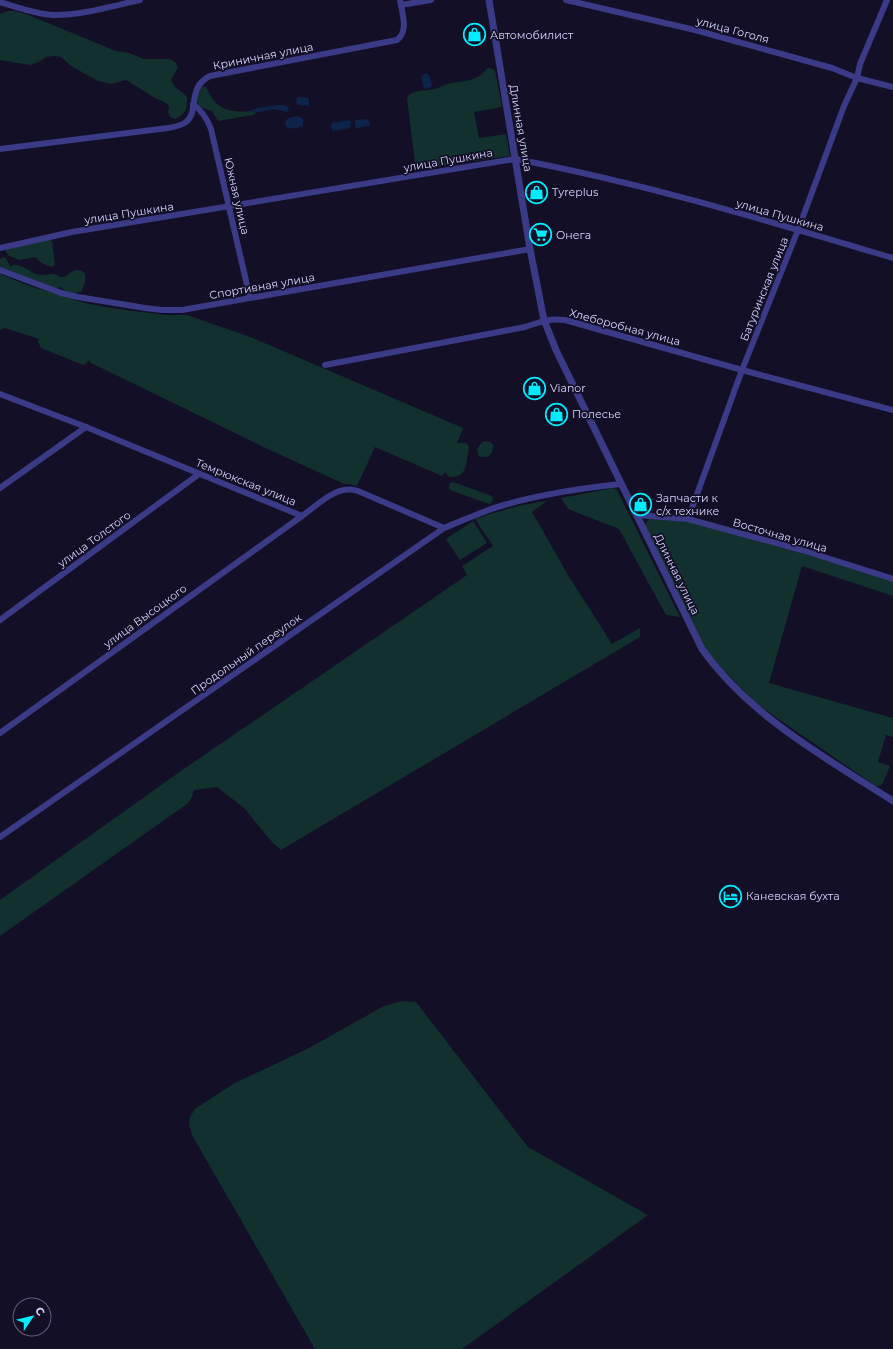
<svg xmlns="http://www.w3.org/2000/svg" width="893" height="1349" font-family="Montserrat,sans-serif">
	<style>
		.green { fill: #12302e }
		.water { fill: #0c2449 }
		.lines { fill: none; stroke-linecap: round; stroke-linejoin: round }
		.minor { stroke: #3a3a86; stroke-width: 6 }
		.tertiary { stroke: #3a3a86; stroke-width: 7 }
		.labels { text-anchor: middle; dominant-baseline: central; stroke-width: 3.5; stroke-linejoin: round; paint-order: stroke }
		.street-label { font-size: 11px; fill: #d8d4ff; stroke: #120f26 }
		.poi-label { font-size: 11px; fill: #d8d4ff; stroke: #120f26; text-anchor: start }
	</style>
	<rect width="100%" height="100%" fill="#120f26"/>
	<!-- green -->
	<g class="green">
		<path d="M 8,11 L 15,11 L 26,14 L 116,51 L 129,53 L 144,59 L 170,59 L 176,63 L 178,68 L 171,79 C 173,89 181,90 187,97 C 188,109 185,114 175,119 L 170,117 L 168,112 L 169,106 C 165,101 160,101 155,98 C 145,92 136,86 126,80 L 111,84 L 98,81 L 71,66 L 61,57 L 54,56 L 46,57 L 39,62 L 30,65 L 0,60 L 0,14 Z"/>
		<path d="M 487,68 L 490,68 L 495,70 L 502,107 L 474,112 L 479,138 L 506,134 L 510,156 L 416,170 L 407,98 L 408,96 C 415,89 426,91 435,89 C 439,88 443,85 447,84 C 462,81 478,82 487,68 Z"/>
		<path d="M 203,86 L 206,87 C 209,92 211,97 214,101 C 225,113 240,112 254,111 L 255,113 L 253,115 L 218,121 L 212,111 C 201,108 195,106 198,94 C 199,90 200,89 203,86 Z"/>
		<path d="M 48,239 L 52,241 L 55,264 L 53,267 C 46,266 41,263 35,257 L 20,260 L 9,256 L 5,251 L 7,249 Z"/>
		<path d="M 3,257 L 5,257 L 10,266 C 23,261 30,275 42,275 C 46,275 50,273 54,274 C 58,275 59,278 63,277 C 68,276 72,270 77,270 C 90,269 85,286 81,292 C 73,294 66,293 61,287 L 56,289 L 0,267 L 0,259 Z"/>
		<path d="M 0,274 L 27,285 L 85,303 L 111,308 L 165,315 L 187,315 L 253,338 L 463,428 L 457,443 L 466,443 L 469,447 C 469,451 467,455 467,460 C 466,471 461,478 449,477 L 445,472 L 442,476 L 375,447 L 357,486 L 349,484 L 344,484 L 272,451 L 91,363 L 88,360 L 87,363 L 83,365 L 41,348 L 38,342 L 39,339 L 5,328 L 0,330 Z"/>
		<path d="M 486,441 L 490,442 L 493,445 C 493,451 492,454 487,457 L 481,457 L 478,455 L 477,449 L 482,442 Z"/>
		<polygon points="453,482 492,496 493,500 490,504 486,503 450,490 449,487 450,483"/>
		<polygon points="613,488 617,490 680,617 666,615 619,529 568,509 561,498"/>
		<path d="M 547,501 L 532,512 L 568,575 L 612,644 L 640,628 L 640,637 L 281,850 L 272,842 L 244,808 L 217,787 L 194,790 L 192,797 L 187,804 L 0,936 L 0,900 L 178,773 L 467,575 L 462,566 L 493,546 L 475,519 C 499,511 522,504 547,501 Z"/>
		<polygon points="649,519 690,522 804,554 893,581 893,596 802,566 769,683 893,718 893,737 886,735 878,762 890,766 883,783 880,786 876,786 777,718 754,701 713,659 706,649 645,530 644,525"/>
		<polygon points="473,521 487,543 460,560 446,539"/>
		<polygon points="401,1001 416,1002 528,1147 648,1215 462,1349 315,1349 192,1135 189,1124 190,1117 195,1109 213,1097 233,1084 309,1048 382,1007"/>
	</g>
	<!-- water -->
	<g class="water">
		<polygon points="427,73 430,77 432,86 431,87 424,89 421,77 424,74"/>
		<polygon points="299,97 308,98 309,100 309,106 299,105 296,103 297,98"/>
		<polygon points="277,105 284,105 288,107 289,109 288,112 274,109 255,113 254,111 249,111 258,108"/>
		<path d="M 298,116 L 303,119 L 303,126 C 298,128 291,130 286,127 L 285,122 L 288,118 Z"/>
		<polygon points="368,119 370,124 369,126 357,128 355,127 355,120"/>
		<polygon points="349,120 351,122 350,128 333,131 331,127 332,123"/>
	</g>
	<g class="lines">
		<!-- minor -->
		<g class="minor">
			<polyline points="566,0 695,30 832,68 857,78 893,87"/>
			<path d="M 0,2 C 16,7 38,15 54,15 C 83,15 112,6 140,0"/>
			<polyline points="401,5 431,0"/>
			<path d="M 193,104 C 202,111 207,118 211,129 L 250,298"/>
			<path d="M 0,149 L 168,128 C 173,127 181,126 186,122 C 200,111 186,88 210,76 L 397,40 C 409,31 402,13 400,0"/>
			<path d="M 0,248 L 72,232 L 515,159 C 643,183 768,221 893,258"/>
			<polyline points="0,270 61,293 78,297 145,308 162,310 182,310 530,249"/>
			<path d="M 325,365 L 525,327 C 541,322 547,318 565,320 L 742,370 L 893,410"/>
			<path d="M 0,394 L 86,427 L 302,516 C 319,504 337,484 358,491 L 444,528 C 464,520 483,511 504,505 C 542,494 582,488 621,484"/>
			<polyline points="0,488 86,427"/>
			<polyline points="636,515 688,519 805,551 893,579"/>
			<polyline points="688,519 742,370 798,230 844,106 857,78 860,64 887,0"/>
			<polyline points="0,620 199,474"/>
			<polyline points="0,733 302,516"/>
			<polyline points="0,837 444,528"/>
		</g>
		<!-- tertiary -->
		<path class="tertiary" d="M 489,0 L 530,249 L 544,320 L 556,350 L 702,649 C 750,716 824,757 893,801"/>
	</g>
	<!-- icons -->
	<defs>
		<symbol id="shop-ring" viewBox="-11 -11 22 22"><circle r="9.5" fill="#120f26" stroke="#00edff" stroke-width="1.5"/><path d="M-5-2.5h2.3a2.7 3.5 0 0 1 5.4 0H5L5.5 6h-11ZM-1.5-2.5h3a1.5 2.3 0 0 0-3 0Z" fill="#00edff"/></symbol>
		<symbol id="supermarket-ring" viewBox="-11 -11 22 22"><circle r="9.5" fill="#120f26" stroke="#00edff" stroke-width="1.5"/><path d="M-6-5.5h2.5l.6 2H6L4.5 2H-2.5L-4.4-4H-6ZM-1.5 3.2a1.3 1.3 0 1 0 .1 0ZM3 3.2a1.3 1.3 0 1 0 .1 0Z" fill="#00edff"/></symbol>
		<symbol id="hotel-ring" viewBox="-11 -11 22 22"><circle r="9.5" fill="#120f26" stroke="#00edff" stroke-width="1.5"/><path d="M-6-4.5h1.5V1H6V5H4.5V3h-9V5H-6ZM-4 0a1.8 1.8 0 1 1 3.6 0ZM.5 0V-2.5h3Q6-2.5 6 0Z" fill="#00edff"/></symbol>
	</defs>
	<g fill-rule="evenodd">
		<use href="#shop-ring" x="462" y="22" width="25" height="25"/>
		<use href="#shop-ring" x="524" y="180" width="25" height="25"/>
		<use href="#supermarket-ring" x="528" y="222" width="25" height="25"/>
		<use href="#shop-ring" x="522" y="376" width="25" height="25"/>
		<use href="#shop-ring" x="544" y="402" width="25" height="25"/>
		<use href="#shop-ring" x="628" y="492" width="25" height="25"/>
		<use href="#hotel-ring" x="718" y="884" width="25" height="25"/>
	</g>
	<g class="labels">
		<!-- street labels -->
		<g class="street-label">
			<text transform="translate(733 30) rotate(15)">улица Гоголя</text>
			<text transform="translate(263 56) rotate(-11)">Криничная улица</text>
			<text transform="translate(521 128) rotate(80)">Длинная улица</text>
			<text transform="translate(448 160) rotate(-10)">улица Пушкина</text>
			<text transform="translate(237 196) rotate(77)">Южная улица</text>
			<text transform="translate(129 213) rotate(-9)">улица Пушкина</text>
			<text transform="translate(780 215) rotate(16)">улица Пушкина</text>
			<text transform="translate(262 286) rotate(-10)">Спортивная улица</text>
			<text transform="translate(764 289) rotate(-68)">Батуринская улица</text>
			<text transform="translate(625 327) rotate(15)">Хлеборобная улица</text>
			<text transform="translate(246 482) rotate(22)">Темрюкская улица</text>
			<text transform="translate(780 535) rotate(16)">Восточная улица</text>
			<text transform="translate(94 539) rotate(-36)">улица Толстого</text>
			<text transform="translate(677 574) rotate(64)">Длинная улица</text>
			<text transform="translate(145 616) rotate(-36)">улица Высоцкого</text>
			<text transform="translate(246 654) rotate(-35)">Продольный переулок</text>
		</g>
		<!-- poi labels -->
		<g class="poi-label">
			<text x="490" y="35">Автомобилист</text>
			<text x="552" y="192">Tyreplus</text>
			<text x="556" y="235">Онега</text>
			<text x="550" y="388">Vianor</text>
			<text x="572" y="414">Полесье</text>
			<text x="656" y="498">Запчасти к<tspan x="656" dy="13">с/х технике</tspan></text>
			<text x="746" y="896">Каневская бухта</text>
		</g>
	</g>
	<!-- north arrow -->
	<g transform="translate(32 1317) rotate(55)"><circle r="19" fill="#120f26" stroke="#615e7d"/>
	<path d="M0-3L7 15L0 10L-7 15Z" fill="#00edff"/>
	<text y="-6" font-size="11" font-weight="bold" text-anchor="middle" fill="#d8d4ff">С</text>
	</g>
</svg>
